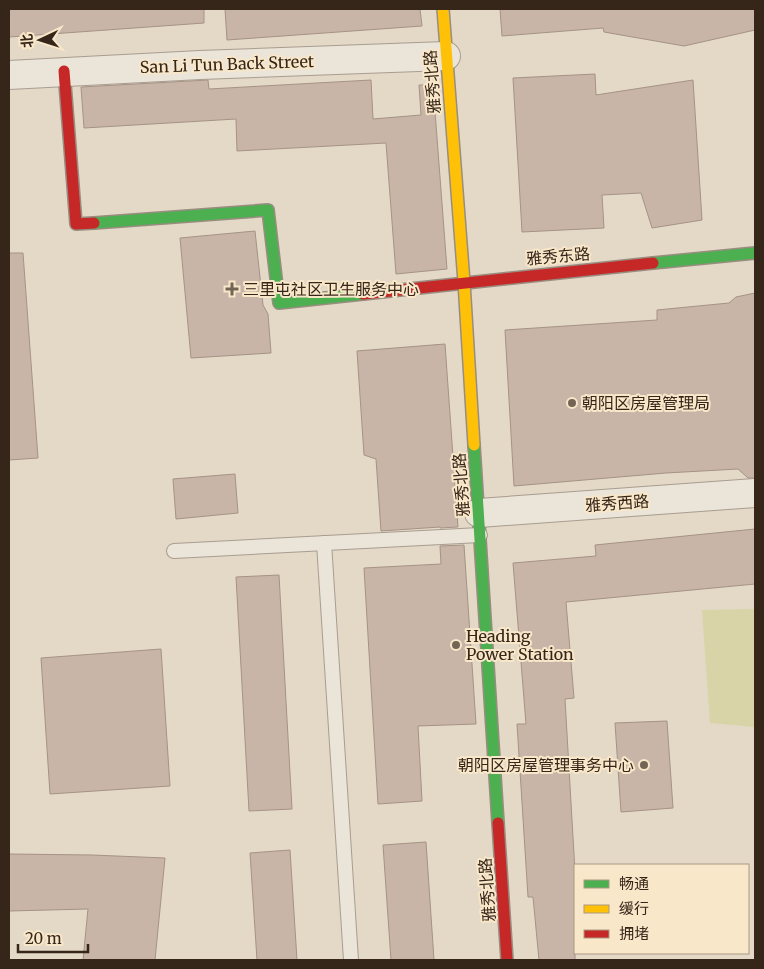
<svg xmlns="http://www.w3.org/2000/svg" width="764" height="969" font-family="Merriweather,'Noto Sans SC',serif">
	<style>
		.green { fill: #d8d4a7 }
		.building { fill: #c8b5a7; stroke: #a49386 }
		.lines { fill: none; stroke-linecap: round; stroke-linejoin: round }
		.lane-casing { stroke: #a89d90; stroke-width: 16 }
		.street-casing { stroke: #a89d90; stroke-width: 30 }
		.fast-casing { stroke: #988d80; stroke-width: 14 }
		.slow-casing { stroke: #988d80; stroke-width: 14 }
		.jam-casing { stroke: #988d80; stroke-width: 14 }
		.lane { stroke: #ebe4d9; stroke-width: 14 }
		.street { stroke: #ebe4d9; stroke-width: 28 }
		.fast { stroke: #4caf50; stroke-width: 11 }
		.slow { stroke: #ffc107; stroke-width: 11 }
		.jam { stroke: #c62828; stroke-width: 11 }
		.poi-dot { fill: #736456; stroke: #f8e7c9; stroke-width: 2 }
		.labels { text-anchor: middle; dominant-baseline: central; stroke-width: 4; stroke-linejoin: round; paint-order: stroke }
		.street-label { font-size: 16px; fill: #362519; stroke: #f8e7c9 }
		.poi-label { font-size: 16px; fill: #362519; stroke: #f8e7c9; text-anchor: start }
	</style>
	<rect width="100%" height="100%" fill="#e4d8c6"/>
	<!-- green -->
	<polygon class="green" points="755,609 755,727 710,723 702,610"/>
	<!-- building -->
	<g class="building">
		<polygon points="9,9 204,9 204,23 9,37"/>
		<polygon points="225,9 420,9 422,26 227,40"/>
		<polygon points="500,9 755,9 755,30 684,46 604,32 603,28 502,36"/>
		<polygon points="595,74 596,95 693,80 702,220 652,228 641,193 602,195 604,228 522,232 513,78"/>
		<polygon points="208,80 209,89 371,80 373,119 421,115 419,85 433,85 447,269 396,274 386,143 237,151 236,119 84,128 81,87"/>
		<polygon points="255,231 263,305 268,314 271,353 191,358 180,238"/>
		<polygon points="9,253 23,253 38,458 9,460"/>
		<polygon points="755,293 755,478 748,478 738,469 666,473 514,486 505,330 657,320 657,310 729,303 736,297"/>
		<polygon points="445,344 458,527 440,528 440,527 381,531 376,459 364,455 357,351"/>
		<polygon points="235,474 238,513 176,519 173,479"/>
		<polygon points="755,529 755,584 566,602 574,698 565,699 575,872 575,960 539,960 533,897 528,897 517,724 526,724 513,563 596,556 595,545"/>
		<polygon points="464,545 476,724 418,726 422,801 378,804 364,568 441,564 440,546"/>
		<polygon points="279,575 292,809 249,811 236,577"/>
		<polygon points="161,649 170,786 50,794 41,658"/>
		<polygon points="667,721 673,808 621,812 615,723"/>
		<polygon points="426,842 434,960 391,960 383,845"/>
		<polygon points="290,850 297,960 257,960 250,853"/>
		<polygon points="9,854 92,855 165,858 155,960 83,960 88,909 9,911"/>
	</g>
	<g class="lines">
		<defs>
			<g id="lane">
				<polyline points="324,543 351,960"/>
				<polyline points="174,551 480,535"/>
			</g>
			<g id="street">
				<polyline points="9,75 200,65 446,56"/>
				<polyline points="479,513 755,493"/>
			</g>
			<g id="fast">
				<polyline points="94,223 268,210 279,303 363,294"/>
				<polyline points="653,263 755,253"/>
				<polyline points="474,445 498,823"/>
			</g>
			<polyline id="slow" points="443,9 464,282 474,445"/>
			<g id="jam">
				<polyline points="64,71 76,224 94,223"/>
				<polyline points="363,294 653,263"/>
				<polyline points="498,823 507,960"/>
			</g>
		</defs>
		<!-- lane casing -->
		<use href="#lane" class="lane-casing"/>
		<!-- street casing -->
		<use href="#street" class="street-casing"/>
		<!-- fast casing -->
		<use href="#fast" class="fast-casing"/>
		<!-- slow casing -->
		<use href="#slow" class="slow-casing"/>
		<!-- jam casing -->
		<use href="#jam" class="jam-casing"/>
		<!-- lane -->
		<use href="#lane" class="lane"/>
		<!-- street -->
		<use href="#street" class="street"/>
		<!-- fast -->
		<use href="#fast" class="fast"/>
		<!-- slow -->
		<use href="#slow" class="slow"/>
		<!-- jam -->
		<use href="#jam" class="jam"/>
	</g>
	<!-- markers -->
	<g class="poi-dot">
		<path d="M229.5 281.5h5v5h5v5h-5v5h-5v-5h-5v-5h5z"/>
		<circle cx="572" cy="403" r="5"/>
		<circle cx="456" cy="645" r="5"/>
		<circle cx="644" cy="765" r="5"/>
	</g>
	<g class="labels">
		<!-- street labels -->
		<g class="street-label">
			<text transform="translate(227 64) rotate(-2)">San Li Tun Back Street</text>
			<text transform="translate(432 82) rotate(-94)">雅秀北路</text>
			<text transform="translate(558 256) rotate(-5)">雅秀东路</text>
			<text transform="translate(461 485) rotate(-94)">雅秀北路</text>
			<text transform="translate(617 503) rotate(-4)">雅秀西路</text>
			<text transform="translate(487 890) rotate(-94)">雅秀北路</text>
		</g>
		<!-- poi labels -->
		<g class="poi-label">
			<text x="243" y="289">三里屯社区卫生服务中心</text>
			<text x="582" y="403">朝阳区房屋管理局</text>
			<text x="466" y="636">Heading<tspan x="466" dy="18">Power Station</tspan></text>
			<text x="634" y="765" text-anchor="end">朝阳区房屋管理事务中心</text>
		</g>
	</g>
	<!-- border -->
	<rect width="764" height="969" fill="none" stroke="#362519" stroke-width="20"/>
	<!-- legend -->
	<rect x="574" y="864" width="175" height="90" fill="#f8e7c9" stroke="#aa9983"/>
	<rect x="584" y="880" width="25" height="8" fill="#4caf50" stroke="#aa9983"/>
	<text x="619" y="889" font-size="15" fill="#362519">畅通</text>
	<rect x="584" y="905" width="25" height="8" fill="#ffc107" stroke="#aa9983"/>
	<text x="619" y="914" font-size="15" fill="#362519">缓行</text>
	<rect x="584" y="930" width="25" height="8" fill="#c62828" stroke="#aa9983"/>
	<text x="619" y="939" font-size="15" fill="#362519">拥堵</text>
	<!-- north arrow -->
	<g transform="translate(40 40) rotate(266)" stroke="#f8e7c9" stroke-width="4" paint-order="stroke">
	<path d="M0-4L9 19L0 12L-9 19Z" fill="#362519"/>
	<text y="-8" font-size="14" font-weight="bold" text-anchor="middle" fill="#362519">北</text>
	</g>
	<!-- scale -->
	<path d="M18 944v8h70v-8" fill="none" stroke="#362519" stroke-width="2.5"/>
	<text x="25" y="944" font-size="15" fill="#362519" stroke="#f8e7c9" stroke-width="4" paint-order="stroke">20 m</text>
</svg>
